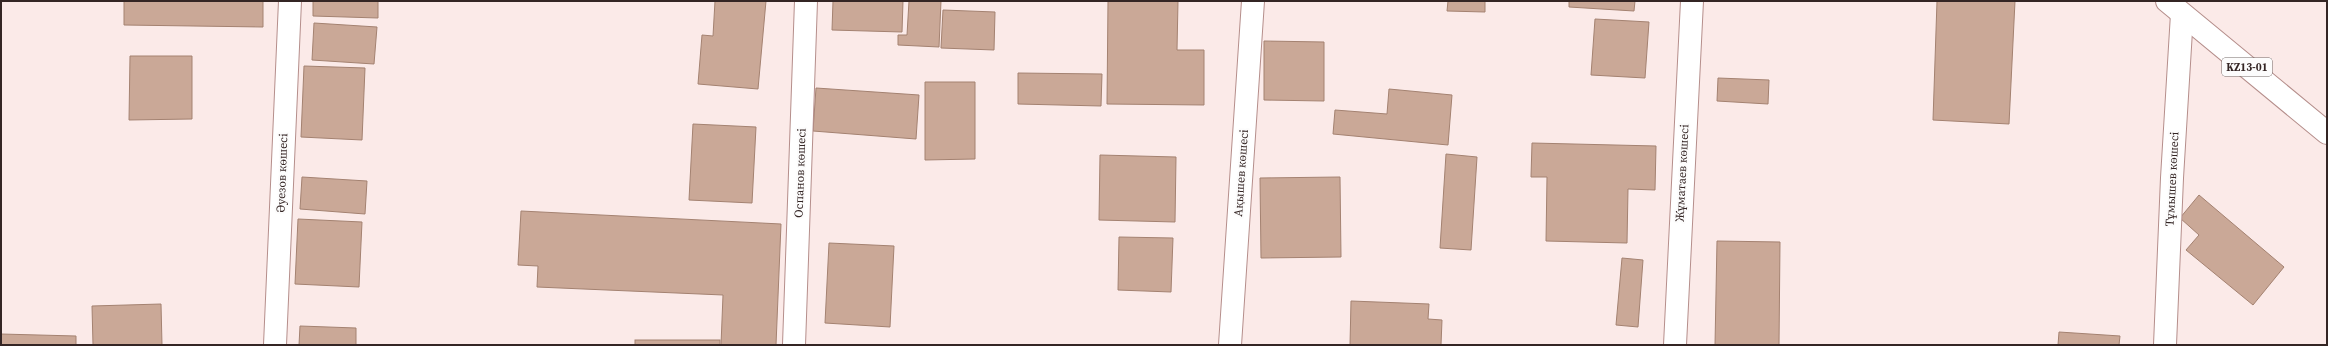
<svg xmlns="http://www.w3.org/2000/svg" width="2328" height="346" font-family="'Source Serif 4',serif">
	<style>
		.building { fill: #caa897; stroke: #a48271 }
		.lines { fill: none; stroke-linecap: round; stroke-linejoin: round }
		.minor-casing { stroke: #b58e8b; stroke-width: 24 }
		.highway-casing { stroke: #b58e8b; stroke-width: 24 }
		.minor { stroke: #fff; stroke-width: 22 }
		.highway { stroke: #fff; stroke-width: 22 }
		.labels { text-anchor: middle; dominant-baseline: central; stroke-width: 4; stroke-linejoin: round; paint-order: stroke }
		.shield { fill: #fcfcfc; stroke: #706665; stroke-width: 1 }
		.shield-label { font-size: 11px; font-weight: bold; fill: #342524 }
		.street-label { font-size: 12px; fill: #342524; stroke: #fcfcfc }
	</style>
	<rect width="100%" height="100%" fill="#fbeae8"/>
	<!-- building -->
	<g class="building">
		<polygon points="124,1 263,1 263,27 124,25"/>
		<polygon points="313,1 378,1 378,18 313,16"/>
		<polygon points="715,1 766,1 758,89 698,84 702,35 713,36"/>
		<polygon points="833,1 903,1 902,32 832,30"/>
		<polygon points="909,1 941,1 939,47 898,45 898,35 907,35"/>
		<polygon points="1108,1 1178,1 1177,50 1204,50 1204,105 1107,104"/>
		<polygon points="1448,1 1485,1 1485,12 1447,11"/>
		<polygon points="1569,1 1635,1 1634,11 1569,7"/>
		<polygon points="1937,1 2015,1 2009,124 1933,120"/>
		<polygon points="943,10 995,12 994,50 941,48"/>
		<polygon points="1595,19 1649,22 1645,78 1591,75"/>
		<polygon points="314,23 377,27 374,64 312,60"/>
		<polygon points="1264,41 1324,42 1324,101 1264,100"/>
		<polygon points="130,56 192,56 192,119 129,120"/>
		<polygon points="304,66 365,68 362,140 301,137"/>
		<polygon points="1018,73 1102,74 1101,106 1018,104"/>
		<polygon points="1718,78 1769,80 1768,104 1717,101"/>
		<polygon points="925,82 975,82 975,159 925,160"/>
		<polygon points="816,88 919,95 916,139 813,131"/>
		<polygon points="1389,89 1452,95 1448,145 1333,134 1335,110 1387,114"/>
		<polygon points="693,124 756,127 752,203 689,200"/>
		<polygon points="1532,143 1656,146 1655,190 1628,189 1627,243 1546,241 1547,177 1531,177"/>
		<polygon points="1446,154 1477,157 1471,250 1440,248"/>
		<polygon points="1100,155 1176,157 1175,222 1099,220"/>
		<polygon points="302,177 367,181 365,214 300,209"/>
		<polygon points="1340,177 1341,257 1261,258 1260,178"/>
		<polygon points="2199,195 2284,267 2253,305 2186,250 2199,235 2180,218"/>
		<polygon points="521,211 781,224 776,345 721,345 723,295 537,287 538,266 518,265"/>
		<polygon points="298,219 362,222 359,287 295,284"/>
		<polygon points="1119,237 1173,238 1171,292 1118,290"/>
		<polygon points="1717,241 1780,242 1779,345 1715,345"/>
		<polygon points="829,243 894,246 890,327 825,323"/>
		<polygon points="1622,258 1643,260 1638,327 1616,325"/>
		<polygon points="1351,301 1429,304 1428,319 1442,320 1441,345 1350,345"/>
		<polygon points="161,304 162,345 93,345 92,306"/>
		<polygon points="300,326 356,328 356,345 299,345"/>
		<polygon points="2059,332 2120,336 2119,345 2058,345"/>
		<polygon points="1,334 76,336 76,345 1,345"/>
		<rect x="635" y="340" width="85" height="5"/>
	</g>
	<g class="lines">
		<defs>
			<g id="minor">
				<polyline points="275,345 290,1"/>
				<polyline points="794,345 806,1"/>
				<polyline points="1230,345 1253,1"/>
				<polyline points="1675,345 1692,1"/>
				<polyline points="2165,345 2172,178 2182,14"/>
			</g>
			<polyline id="highway" points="2167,1 2327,133"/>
		</defs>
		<!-- minor casing -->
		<use href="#minor" class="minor-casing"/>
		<!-- highway casing -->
		<use href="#highway" class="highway-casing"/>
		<!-- minor -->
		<use href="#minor" class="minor"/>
		<!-- highway -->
		<use href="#highway" class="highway"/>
	</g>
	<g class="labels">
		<!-- shield labels -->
		<rect class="shield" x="2222" y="58" width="50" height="18" rx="3"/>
		<g class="shield-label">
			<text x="2247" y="67">KZ13-01</text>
		</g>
		<!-- street labels -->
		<g class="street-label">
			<text transform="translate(282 173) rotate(-88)">Әуезов көшесі</text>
			<text transform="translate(800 173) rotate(-88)">Оспанов көшесі</text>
			<text transform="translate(1241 173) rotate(-86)">Ақышев көшесі</text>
			<text transform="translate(1682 173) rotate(-87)">Жұматаев көшесі</text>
			<text transform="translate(2172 179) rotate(-87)">Тұмышев көшесі</text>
		</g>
	</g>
	<!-- border -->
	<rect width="2328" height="346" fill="none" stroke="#342524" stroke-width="4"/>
</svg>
